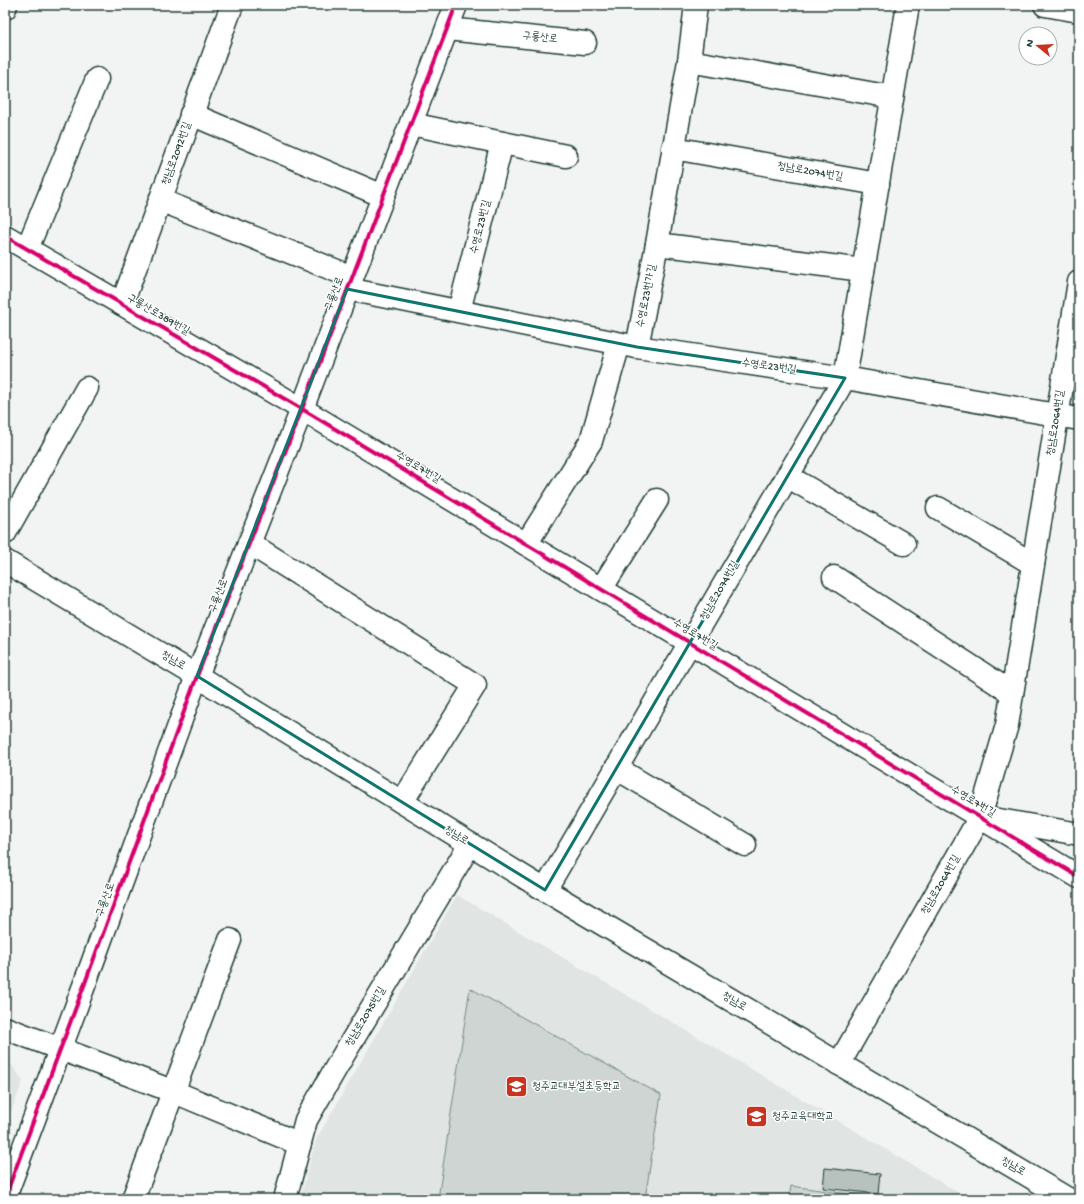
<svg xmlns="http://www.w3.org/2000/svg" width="1084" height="1204" font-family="'Gochi Hand','Poor Story',sans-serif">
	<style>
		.built { fill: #e0e4e3 }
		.green { fill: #ced5d3; stroke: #768984 }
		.building { fill: #b7c1bd; stroke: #1f3d34 }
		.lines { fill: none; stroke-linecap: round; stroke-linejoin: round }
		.minor-casing { stroke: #1f3d34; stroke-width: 25 }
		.major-casing { stroke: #1f3d34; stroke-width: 25 }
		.minor { stroke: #fff; stroke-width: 22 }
		.major { stroke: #fff; stroke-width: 22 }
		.cycleway-casing { stroke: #fff; stroke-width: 6 }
		.cycleway { stroke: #d6006c; stroke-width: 4 }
		.marked { fill: none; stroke: #0f766e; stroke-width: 3; stroke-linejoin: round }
		.labels { text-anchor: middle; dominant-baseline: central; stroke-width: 3; stroke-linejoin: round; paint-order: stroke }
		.street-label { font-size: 11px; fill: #1f3d34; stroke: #fff }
		.poi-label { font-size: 11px; fill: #1f3d34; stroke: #fff; text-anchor: start }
	</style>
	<rect width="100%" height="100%" fill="#f2f3f3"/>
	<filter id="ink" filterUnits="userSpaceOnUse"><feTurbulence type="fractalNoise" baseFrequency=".025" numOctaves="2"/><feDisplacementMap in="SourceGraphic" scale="8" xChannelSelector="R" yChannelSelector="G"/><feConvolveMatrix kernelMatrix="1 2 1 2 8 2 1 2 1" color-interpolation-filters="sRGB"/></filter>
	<g filter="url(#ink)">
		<!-- built -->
		<g class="built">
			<polygon points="457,895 694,1035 969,1199 300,1199 316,1140"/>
			<polygon points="5,1058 8,1060 23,1081 5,1127"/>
		</g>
		<!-- green -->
		<g class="green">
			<polygon points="470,988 661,1095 645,1199 438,1199"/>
			<polygon points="791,1186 885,1199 789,1199"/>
		</g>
		<!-- building -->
		<polygon class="building" points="825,1168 880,1174 878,1194 823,1188"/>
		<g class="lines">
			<defs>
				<g id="minor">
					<polyline points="1045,5 1079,11"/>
					<polyline points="5,8 6,5"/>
					<polyline points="447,29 585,43"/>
					<polyline points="689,61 892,97"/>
					<polyline points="191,114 383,196"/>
					<polyline points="411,124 566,156"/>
					<polyline points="673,148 878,184"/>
					<polyline points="160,200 352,277"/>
					<polyline points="5,236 302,409 1079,877"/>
					<polyline points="657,244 863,270"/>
					<polyline points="27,249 97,79"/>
					<polyline points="347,289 637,347 845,378 1079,419"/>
					<polyline points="122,304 232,5"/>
					<polyline points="459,311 502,143"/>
					<polyline points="637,347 657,244 689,61 696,5"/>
					<polyline points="787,476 904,544"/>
					<polyline points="938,508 1033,564"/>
					<polyline points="5,533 87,388"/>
					<polyline points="249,543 475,685 402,802"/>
					<polyline points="526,544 591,441 619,344"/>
					<polyline points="834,577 1012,693"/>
					<polyline points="601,589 657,500"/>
					<polyline points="616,768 745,845"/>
					<polyline points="993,819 1079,834"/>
					<polyline points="545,890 845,378 908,5"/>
					<polyline points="5,1028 172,1091 300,1144"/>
					<polyline points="839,1064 980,817 1007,725 1079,282"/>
					<polyline points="5,1197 85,983 197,676 302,409 456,5"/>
					<polyline points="133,1199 230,940"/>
					<polyline points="285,1199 306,1120 344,1054 470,844"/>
				</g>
				<polyline id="major" points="5,561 197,676 545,890 1068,1199"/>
			</defs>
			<!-- minor casing -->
			<use href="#minor" class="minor-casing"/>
			<!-- major casing -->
			<use href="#major" class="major-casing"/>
			<!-- minor -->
			<use href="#minor" class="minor"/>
			<!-- major -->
			<use href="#major" class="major"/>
			<defs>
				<g id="cycleway">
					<polyline points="5,236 302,409 1079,877"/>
					<polyline points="5,1197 85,983 197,676 302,409 456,5"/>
				</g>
			</defs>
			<!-- cycleway casing -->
			<use href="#cycleway" class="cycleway-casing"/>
			<!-- cycleway -->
			<use href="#cycleway" class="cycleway"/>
		</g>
	</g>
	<!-- marked area -->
	<path class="marked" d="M 347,289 L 637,347 L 845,378 L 545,890 L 197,676 Z"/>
	<!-- icons -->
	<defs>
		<symbol id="school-square" viewBox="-11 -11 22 22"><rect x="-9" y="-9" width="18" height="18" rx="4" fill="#c8321e" stroke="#fff"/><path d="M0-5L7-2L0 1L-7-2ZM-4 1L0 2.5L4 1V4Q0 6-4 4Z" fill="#fff"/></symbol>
		<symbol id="university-square" viewBox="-11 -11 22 22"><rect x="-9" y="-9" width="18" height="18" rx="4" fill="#c8321e" stroke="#fff"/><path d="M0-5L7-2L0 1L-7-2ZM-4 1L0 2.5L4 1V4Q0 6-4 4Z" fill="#fff"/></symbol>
	</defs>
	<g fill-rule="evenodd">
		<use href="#school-square" x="504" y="1074" width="25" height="25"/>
		<use href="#university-square" x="744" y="1104" width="25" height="25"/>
	</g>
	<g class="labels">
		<!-- street labels -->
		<g class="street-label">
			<text transform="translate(540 38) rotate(6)">구룡산로</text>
			<text transform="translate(177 154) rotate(-70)">청남로2092번길</text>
			<text transform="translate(810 172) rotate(10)">청남로2074번길</text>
			<text transform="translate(481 227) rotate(-76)">수영로23번길</text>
			<text transform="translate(335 294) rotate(-69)">구룡산로</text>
			<text transform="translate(647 296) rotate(-79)">수영로23번가길</text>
			<text transform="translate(158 315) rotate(30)">구룡산로389번길</text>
			<text transform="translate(769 367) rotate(8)">수영로23번길</text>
			<text transform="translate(1056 423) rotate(-81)">청남로2064번길</text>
			<text transform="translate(418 468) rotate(31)">수영로7번길</text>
			<text transform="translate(720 591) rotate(-60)">청남로2074번길</text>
			<text transform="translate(219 596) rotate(-69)">구룡산로</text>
			<text transform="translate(695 635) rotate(31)">수영로7번길</text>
			<text transform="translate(173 661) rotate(31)">청남로</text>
			<text transform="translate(973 802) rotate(31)">수영로7번길</text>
			<text transform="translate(456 836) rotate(32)">청남로</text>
			<text transform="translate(941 885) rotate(-60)">청남로2064번길</text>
			<text transform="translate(106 900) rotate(-70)">구룡산로</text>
			<text transform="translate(734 1002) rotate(31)">청남로</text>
			<text transform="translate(366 1017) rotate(-59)">청남로2075번길</text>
			<text transform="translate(1013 1167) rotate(30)">청남로</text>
		</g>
		<!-- poi labels -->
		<g class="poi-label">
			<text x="532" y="1087">청주교대부설초등학교</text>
			<text x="772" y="1117">청주교육대학교</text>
		</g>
	</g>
	<!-- margin -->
	<rect width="1084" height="1204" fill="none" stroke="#fff" stroke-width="20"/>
	<rect x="10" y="10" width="1064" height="1184" fill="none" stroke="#1f3d34" stroke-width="1.5" filter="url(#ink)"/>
	<!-- north arrow -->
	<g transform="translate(1038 46) rotate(288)"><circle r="19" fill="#ffffff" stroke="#a5b1ae"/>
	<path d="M0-3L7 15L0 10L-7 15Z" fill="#c8321e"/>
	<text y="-6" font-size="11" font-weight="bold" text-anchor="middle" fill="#1f3d34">N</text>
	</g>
</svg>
